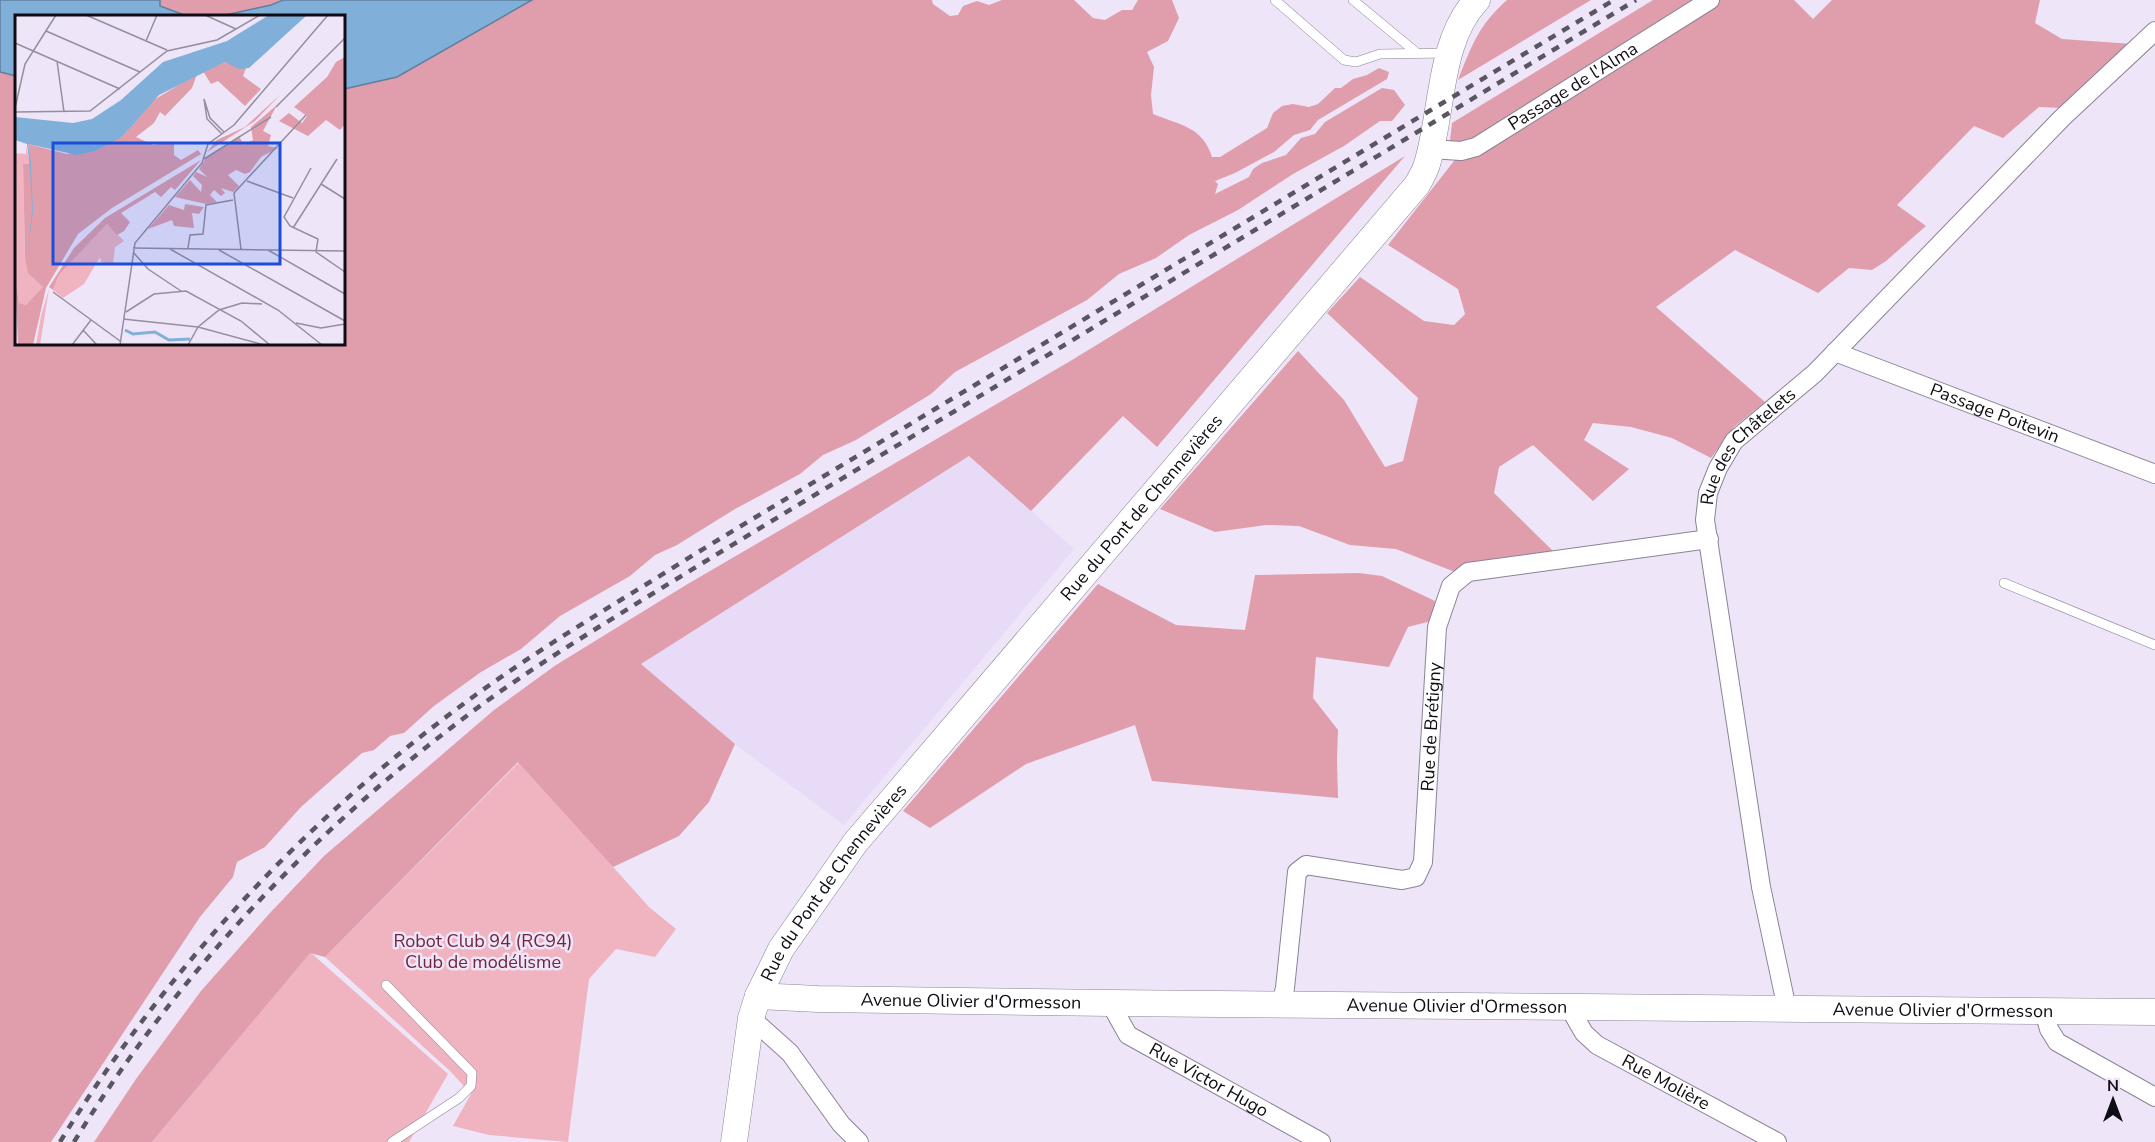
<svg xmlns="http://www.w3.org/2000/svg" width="2155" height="1142" font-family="'Nunito Sans',sans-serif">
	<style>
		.built { fill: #e7dbf7 }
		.green { fill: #f0b3c0 }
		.forest { fill: #e09ead }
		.water { fill: #80b0da; stroke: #5e7f9e; stroke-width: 1.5 }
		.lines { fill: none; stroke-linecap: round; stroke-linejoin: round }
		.service-casing { stroke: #8b8395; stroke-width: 10 }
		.minor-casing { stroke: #8b8395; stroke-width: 20 }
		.secondary-casing { stroke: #8b8395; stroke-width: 27 }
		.service { stroke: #fff; stroke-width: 9 }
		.minor { stroke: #fff; stroke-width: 18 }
		.secondary { stroke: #fff; stroke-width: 26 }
		.rail { stroke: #5a5560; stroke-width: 4.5; stroke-dasharray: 8 8; stroke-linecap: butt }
		.labels { text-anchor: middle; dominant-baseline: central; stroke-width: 5; stroke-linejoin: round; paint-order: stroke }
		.street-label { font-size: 18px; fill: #0f0c13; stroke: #eee5f9 }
		.park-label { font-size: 18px; fill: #72263e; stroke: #eee5f9 }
		.inset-river { fill: none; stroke: #80b0da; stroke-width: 3 }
		.inset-road { fill: none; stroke: #958e9d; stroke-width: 1.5 }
		.view { fill: #1d4ed8; fill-opacity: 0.15; stroke: #1d4ed8; stroke-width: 3 }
		.inset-edge { fill: none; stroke: #0f0c13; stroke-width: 3 }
	</style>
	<rect width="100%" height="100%" fill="#eee5f9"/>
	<!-- built -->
	<polygon class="built" points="969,456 1074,549 844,825 735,744 641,664"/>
	<!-- green -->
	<g class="green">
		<polygon points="519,762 649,907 676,929 655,957 616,949 589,979 568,1142 489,1135 453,1126 471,1094 451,1072 325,957"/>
		<polygon points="310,952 448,1074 409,1142 152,1142"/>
	</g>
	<!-- forest -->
	<g class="forest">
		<path d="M 160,0 L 283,0 C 254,12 217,22 186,16 C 177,15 168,10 160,6 Z"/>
		<path d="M 532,0 L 932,0 L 933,4 L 950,16 L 958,15 L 963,6 L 977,1 L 989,5 L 1002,0 L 1074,0 L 1093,18 L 1105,20 L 1122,10 L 1132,10 L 1138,0 L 1172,0 L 1179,18 L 1168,41 L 1147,52 L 1154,67 L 1151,95 L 1153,114 C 1180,125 1203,127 1212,157 L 1220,157 L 1267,128 L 1273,113 L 1282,106 L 1293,104 L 1309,107 L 1318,104 L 1335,88 L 1341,88 L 1353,79 L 1367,75 L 1379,68 L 1389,72 L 1387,79 L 1318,120 L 1310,130 L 1294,135 L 1274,152 L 1235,173 L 1215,181 L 1218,184 L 1215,194 L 1249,177 L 1253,169 L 1262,163 L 1286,155 L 1301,138 L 1315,134 L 1325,122 L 1382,88 L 1394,90 L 1405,105 L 1392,121 L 1380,121 L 1344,146 L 1293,174 L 1238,210 L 1189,235 L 1156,258 L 1119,274 L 1087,300 L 955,372 L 931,394 L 856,440 L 823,455 L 800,474 L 735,509 L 677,545 L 655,555 L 630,576 L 560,616 L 521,649 L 481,672 L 434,706 L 404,733 L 390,736 L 374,750 L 362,753 L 301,807 L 265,847 L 237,862 L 233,877 L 200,917 L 51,1142 L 0,1142 L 0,72 L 16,76 L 16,344 L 344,344 L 344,89 L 397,77 Z"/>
		<path d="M 1507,0 L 1591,0 L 1458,80 C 1472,45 1478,26 1507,0 Z"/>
		<polygon points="1653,0 1794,0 1813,19 1832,0 2040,0 2035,23 2062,39 2133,44 2061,108 2039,107 2003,138 1974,126 1897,205 1926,226 1886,261 1872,270 1849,268 1818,293 1735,250 1656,307 1765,402 1734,427 1711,458 1672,438 1631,427 1593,423 1584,440 1629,469 1593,501 1533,445 1499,467 1494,493 1555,553 1455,572 1396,549 1350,545 1299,526 1266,525 1215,532 1160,509 1298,351 1344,400 1385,467 1403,461 1418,398 1327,313 1360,277 1424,321 1454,325 1465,314 1458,289 1388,245 1454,161 1460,149 1450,141 1452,123"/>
		<polygon points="1405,156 1157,447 1123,416 1031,511 969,456 641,664 735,744 709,802 679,836 613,867 518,762 325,957 310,953 152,1142 94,1142 136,1079 201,991 269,914 324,856 494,710 556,665 686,585 1072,360"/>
		<polygon points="1359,573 1382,576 1435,601 1431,621 1408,627 1389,667 1316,657 1313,698 1338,730 1337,760 1338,798 1152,781 1135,725 1026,764 930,828 903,811 1098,584 1176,625 1245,630 1255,575"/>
	</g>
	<!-- water -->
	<g class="water">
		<polygon points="0,0 160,0 160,6 187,16 16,16 16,76 0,72"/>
		<polygon points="283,0 532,0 397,77 344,89 344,16 221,16 271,5"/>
	</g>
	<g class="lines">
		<defs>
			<g id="service">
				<polyline points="1275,0 1344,60 1356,62 1380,54 1448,53"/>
				<polyline points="1353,0 1417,53"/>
				<polyline points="2004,583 2155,645"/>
				<polyline points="386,985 472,1073 471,1086 459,1098 392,1142"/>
			</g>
			<g id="minor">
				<path id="s1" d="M 1431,149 L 1461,151 L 1476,147 L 1710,0"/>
				<path id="s2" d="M 1835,352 L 2155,474"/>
				<path id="s3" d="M 1110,1003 L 1128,1035 L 1321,1142"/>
				<path id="s4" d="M 1281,1004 L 1285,988 L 1297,872 L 1306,865 L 1402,880 L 1416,877 L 1423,862 L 1437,627 L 1451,586 L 1468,572 L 1709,539"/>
				<path id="s5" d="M 1569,1007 L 1584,1033 L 1597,1045 L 1777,1142"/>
				<path id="s6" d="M 1787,1009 L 1761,887 L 1705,520 L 1708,493 L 1718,468 L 1734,441 L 1815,373 L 2062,118 L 2155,31"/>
				<polyline points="2044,1011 2049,1029 2057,1042 2155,1097"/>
				<polyline points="751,1018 790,1053 841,1124 859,1142"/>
			</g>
			<g id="secondary">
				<path id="s7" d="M 758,996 L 818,999 L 1110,1003 L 2155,1012"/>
				<path id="s8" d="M 734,1142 L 751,1018 L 758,996 L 781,949 L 855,843 L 1417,185 C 1421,178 1425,171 1427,164 C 1443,113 1438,41 1477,0"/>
			</g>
		</defs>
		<!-- service casing -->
		<use href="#service" class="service-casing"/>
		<!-- minor casing -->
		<use href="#minor" class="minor-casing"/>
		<!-- secondary casing -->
		<use href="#secondary" class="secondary-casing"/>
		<!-- service -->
		<use href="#service" class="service"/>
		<!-- minor -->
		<use href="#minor" class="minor"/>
		<!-- secondary -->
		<use href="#secondary" class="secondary"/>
		<!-- rail -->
		<g class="rail">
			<path d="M 60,1142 C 162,975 297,828 454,711 C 516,664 583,623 650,582 C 744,523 840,467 935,409 C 1161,273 1387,136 1614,0"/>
			<path d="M 74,1142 C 173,980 305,839 456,724 C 518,676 586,635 652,594 C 753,532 854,471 955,411 C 1182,274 1409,137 1636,0"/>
		</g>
	</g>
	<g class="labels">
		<!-- street labels -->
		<g class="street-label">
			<text stroke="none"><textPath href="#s1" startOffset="160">Passage de l'Alma</textPath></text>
			<text stroke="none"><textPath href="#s2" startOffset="171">Passage Poitevin</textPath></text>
			<text stroke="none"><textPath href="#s6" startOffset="585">Rue des Châtelets</textPath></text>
			<text stroke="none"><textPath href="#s8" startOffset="771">Rue du Pont de Chennevières</textPath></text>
			<text stroke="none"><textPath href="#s4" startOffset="408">Rue de Brétigny</textPath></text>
			<text stroke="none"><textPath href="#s8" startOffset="285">Rue du Pont de Chennevières</textPath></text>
			<text stroke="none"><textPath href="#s7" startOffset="213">Avenue Olivier d'Ormesson</textPath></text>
			<text stroke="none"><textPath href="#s7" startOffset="699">Avenue Olivier d'Ormesson</textPath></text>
			<text stroke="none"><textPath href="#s7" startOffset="1185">Avenue Olivier d'Ormesson</textPath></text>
			<text stroke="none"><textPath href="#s3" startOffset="129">Rue Victor Hugo</textPath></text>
			<text stroke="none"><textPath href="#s5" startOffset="126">Rue Molière</textPath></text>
		</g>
		<!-- park labels -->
		<g class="park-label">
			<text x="483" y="941">Robot Club 94 (RC94)<tspan x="483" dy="21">Club de modélisme</tspan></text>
		</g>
	</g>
	<!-- overview -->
	<g transform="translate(15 15)">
		<rect width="330" height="330" fill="#eee5f9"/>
		<path d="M 11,131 L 15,149 L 8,149 L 10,243 L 17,261 L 29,272 L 11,290 L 4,288 L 0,260 L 0,138 L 11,139 ZM 92,209 L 109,226 L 100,232 L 98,249 L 86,247 L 85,242 L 69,269 L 48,283 L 38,275 L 44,260 ZM 34,274 L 25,330 L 21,330 L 26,301 Z" fill="#f0b3c0"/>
		<path d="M 330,42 L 330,109 L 325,115 L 311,105 L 293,121 L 264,106 L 274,98 L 287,108 L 292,101 L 279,92 L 312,62 L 321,47 ZM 210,47 L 231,53 L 228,61 L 246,74 L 230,91 L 203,66 L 196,69 L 188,56 ZM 182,59 L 177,73 L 150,101 L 145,97 L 139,108 L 121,122 L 138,130 L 159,127 L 159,140 L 166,145 L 183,135 L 186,139 L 97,193 L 63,219 L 31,273 L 18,330 L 3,330 L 0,260 L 4,288 L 11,290 L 28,272 L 13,258 L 10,243 L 8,149 L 15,149 L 13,129 L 52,139 L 107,122 L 137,86 ZM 266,79 L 240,106 L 192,137 L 202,125 L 230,112 ZM 262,90 L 248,116 L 256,120 L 253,131 L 263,133 L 246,142 L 235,157 L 230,159 L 221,155 L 213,160 L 224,171 L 218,177 L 206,173 L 210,178 L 206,181 L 199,175 L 195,180 L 202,187 L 191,189 L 160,182 L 175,165 L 186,177 L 187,170 L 178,161 L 181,157 L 192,162 L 184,154 L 191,143 L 224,121 L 229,130 L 238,125 L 236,112 ZM 186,145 L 160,175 L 156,172 L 146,182 L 140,177 L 106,198 L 115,207 L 109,216 L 102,220 L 92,209 L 44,260 L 38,275 L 34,272 L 59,233 L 90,203 ZM 170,189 L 189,192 L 184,199 L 177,198 L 179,213 L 159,211 L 157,205 L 133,214 L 154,190 L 169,195 Z" fill="#e09ead"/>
		<path d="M 254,0 L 292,0 L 234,53 L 224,54 L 210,47 L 144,80 L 107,122 L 80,136 L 62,140 L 13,129 L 16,149 L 18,196 L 12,243 L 17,196 L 15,154 L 12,129 L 0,125 L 0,102 L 58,108 L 77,104 L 106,85 L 148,47 L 212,26 Z" fill="#80b0da"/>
		<path class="inset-river" d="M 110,315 L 118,319 L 140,317 L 154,325 L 175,324"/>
		<path class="inset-road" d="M 71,0 L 152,35M 190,0 L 221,14M 31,16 L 125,57M 131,26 L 142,0M 0,28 L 105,74M 42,46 L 49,97M 261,92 L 330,23M 0,93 L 10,49 L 41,0M 0,97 L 75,96 L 152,36 L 202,25 L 245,0M 207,119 L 192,104 L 189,84 L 195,103 L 209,117M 189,144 L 256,102M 296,153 L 269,202 L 275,211 L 303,224 L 301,237 L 330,257M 232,166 L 278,183M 306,169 L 330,184M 278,213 L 322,144M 118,233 L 330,236M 173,233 L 175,220 L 188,219 L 191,190 L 218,185M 155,234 L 263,295 L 307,330M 226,234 L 219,178 L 291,100M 204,235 L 330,306M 253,235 L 330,279M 118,237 L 133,254 L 166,276M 38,277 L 105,326M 111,297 L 139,279 L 171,276 L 226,306 L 255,330M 108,304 L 183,312 L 249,330M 281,308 L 306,313 L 330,309M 68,315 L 82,330M 57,330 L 76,305M 105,330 L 120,228 L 187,148 L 193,129 L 219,110 L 313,0M 173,330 L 183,312 L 204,295 L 227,288 L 247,289"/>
		<path class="view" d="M 38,128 L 265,128 L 265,249 L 38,249 Z"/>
		<rect width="330" height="330" class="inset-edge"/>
	</g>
	<!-- north arrow -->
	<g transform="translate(2113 1100)" stroke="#eee5f9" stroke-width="4.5" paint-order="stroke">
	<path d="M0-4.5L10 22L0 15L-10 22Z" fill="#0f0c13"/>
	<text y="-9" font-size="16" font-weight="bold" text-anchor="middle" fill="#0f0c13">N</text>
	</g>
</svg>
